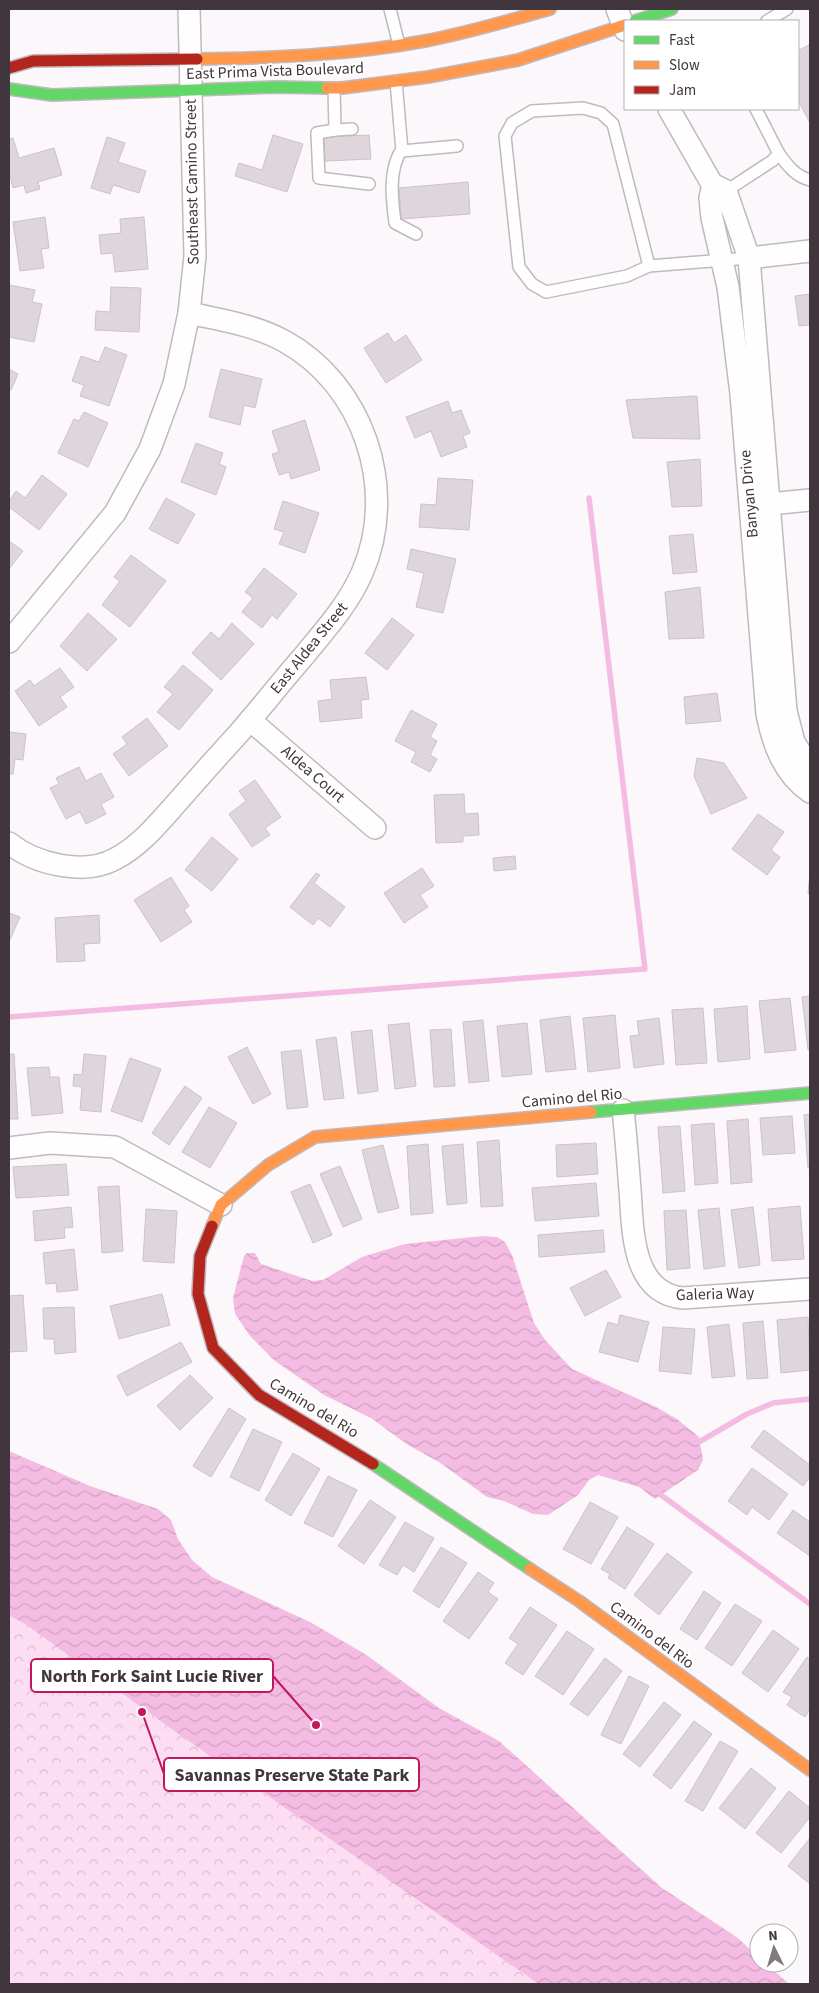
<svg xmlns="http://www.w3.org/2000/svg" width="819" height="1993" font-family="'Source Sans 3',sans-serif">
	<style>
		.park { fill: url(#park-crowns) }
		.water { fill: url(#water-waves) }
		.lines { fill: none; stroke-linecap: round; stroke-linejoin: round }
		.stream { stroke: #f4bce2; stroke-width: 5.5 }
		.building { fill: #ded6db; stroke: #cac3c8 }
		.lane-casing { stroke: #c0b9be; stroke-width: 14 }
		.street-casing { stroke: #c0b9be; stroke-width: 24 }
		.fast-casing { stroke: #c0b9be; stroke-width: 14 }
		.slow-casing { stroke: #c0b9be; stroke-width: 14 }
		.jam-casing { stroke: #c0b9be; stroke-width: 14 }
		.lane { stroke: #fffefe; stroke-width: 11 }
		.street { stroke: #fffefe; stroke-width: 21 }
		.fast { stroke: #63d668; stroke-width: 11 }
		.slow { stroke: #ff974d; stroke-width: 11 }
		.jam { stroke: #b3261e; stroke-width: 11 }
		.labels { text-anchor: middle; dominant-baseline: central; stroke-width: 4; stroke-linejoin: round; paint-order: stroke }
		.street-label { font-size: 16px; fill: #41363d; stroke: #fff }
		.leader { fill: none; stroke: #c2185b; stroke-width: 2 }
		.callout-dot { fill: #c2185b; stroke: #fff; stroke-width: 2 }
		.callout { fill: #fff; stroke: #c2185b; stroke-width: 2 }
		.callout-label { font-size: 18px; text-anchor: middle; font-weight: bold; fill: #41363d }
	</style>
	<defs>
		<pattern id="park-crowns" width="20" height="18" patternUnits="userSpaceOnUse" patternTransform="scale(1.25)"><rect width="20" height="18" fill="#fdddf2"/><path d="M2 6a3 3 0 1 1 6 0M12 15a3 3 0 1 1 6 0" fill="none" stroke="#dabed0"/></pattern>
		<pattern id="water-waves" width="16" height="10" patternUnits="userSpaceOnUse" patternTransform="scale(1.25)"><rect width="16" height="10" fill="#f4bce2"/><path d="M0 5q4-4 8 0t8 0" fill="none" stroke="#d2a2c3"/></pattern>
	</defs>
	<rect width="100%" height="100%" fill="#fcf7fa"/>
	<!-- park -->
	<polygon class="park" points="9,1524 662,1984 9,1984"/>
	<!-- water -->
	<g class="water">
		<polygon points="482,1236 497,1237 505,1242 512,1255 534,1323 545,1340 572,1369 656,1407 677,1419 699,1437 703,1460 698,1470 655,1499 639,1487 598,1475 589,1480 578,1495 548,1515 533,1514 504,1501 487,1497 439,1462 408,1445 371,1418 324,1395 275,1361 250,1336 235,1314 233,1298 244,1256 247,1253 255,1253 261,1264 312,1281 323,1280 362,1257 405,1244"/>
		<polygon points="9,1451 90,1486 158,1509 171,1520 178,1539 192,1560 212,1577 310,1622 365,1654 439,1708 499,1741 662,1888 738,1938 759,1958 759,1963 765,1963 789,1984 539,1984 183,1737 28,1626 9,1615"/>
	</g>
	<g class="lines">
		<!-- stream -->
		<g class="stream">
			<polyline points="9,1017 645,969 589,498"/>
			<polyline points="699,1442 747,1414 773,1403 810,1399"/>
			<polyline points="661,1495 810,1604"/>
		</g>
	</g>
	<!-- building -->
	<g class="building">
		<polygon points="810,44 810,123 798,100 798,51"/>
		<polygon points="273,135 303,144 287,192 235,176 239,163 262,170"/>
		<polygon points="369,135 371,159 325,161 324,137"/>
		<polygon points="107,137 125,143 118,162 146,171 139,193 113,185 110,194 91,188"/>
		<polygon points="13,138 19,158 54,148 62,175 38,182 40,189 26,193 24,185 13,188 9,172 9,139"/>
		<polygon points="468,182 470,214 401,219 399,188"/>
		<polygon points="45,217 49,248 41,249 44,268 20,271 13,222"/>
		<polygon points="144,217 148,269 115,272 113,253 101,254 99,235 121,233 120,219"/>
		<polygon points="9,285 35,290 32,302 42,304 34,342 9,337"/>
		<polygon points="111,287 141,288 139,332 95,330 96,311 110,312"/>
		<polygon points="810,294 810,325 799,326 795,296"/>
		<polygon points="388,333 394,343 406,335 422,360 386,383 364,348"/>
		<polygon points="105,347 127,355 109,406 80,396 84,385 72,381 81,356 99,362"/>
		<polygon points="9,369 18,374 11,390 9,389"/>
		<polygon points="221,369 262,379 255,408 244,405 240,425 209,417"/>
		<polygon points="697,396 700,439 633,438 626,400"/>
		<polygon points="448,401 452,413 461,410 470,433 463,436 467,447 441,457 431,431 415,438 406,417"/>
		<polygon points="84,412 108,423 88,467 58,453 74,419 79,421"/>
		<polygon points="305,420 320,470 291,479 289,472 279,475 272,454 279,452 272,431"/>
		<polygon points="196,443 223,453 219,464 226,467 216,495 181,482"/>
		<polygon points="700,459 702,506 672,507 667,462"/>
		<polygon points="42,475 67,494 39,530 9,507 9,501 16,491 25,498"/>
		<polygon points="438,478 473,480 469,530 419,527 421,504 436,505"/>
		<polygon points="166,498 195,514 178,544 149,529"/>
		<polygon points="283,501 319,513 305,553 279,544 284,532 274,529"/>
		<polygon points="693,534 697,572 673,574 669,536"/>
		<polygon points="9,541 23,551 9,569"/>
		<polygon points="411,549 456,559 443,613 416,607 424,573 407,569"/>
		<polygon points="131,555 166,581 130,627 102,605 120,581 114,577"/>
		<polygon points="264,568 297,594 277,619 272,615 262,628 242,612 253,598 245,592"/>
		<polygon points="700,587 704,638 669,639 665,592"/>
		<polygon points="88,613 117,639 87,671 60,646"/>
		<polygon points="392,618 414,635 387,670 365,653"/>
		<polygon points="232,623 254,644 221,680 192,653 211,632 219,639"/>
		<polygon points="183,665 213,690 179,730 157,712 173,694 164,687"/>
		<polygon points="60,668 74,687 60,697 67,707 39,726 15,691 30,680 34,686"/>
		<polygon points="366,677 369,699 361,700 362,718 320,722 318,701 332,699 330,680"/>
		<polygon points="717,693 721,721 686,724 684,697"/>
		<polygon points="411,710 437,724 430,737 437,741 430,755 437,759 430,772 411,762 416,752 395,741"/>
		<polygon points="147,718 168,746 129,776 113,754 127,744 122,737"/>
		<polygon points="9,732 26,734 23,760 15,759 13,774 9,774"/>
		<polygon points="697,758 724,763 747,798 711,814 694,776"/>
		<polygon points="79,767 86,781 101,773 114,797 101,804 106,814 86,824 80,812 66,819 50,788 59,784 56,778"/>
		<polygon points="255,780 281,817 265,828 270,835 252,847 229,814 246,801 239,791"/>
		<polygon points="464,794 465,814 478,813 479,835 463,836 463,842 436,843 434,795"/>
		<polygon points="758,814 784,832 771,850 780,857 767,875 732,849"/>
		<polygon points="212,837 238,859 212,891 185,870"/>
		<polygon points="515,856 516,869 494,871 493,858"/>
		<polygon points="422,868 434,886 420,895 428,907 404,923 384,893"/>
		<polygon points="316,873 320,875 314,883 345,907 330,927 318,918 313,925 290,907"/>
		<polygon points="810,873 810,894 808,894"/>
		<polygon points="171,877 189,906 184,910 192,922 161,942 134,900"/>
		<polygon points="9,913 20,917 9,942"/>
		<polygon points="99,915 100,943 84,944 85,961 57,962 55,918"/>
		<polygon points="810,996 810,1050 808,1050 802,997"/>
		<polygon points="790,998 796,1050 765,1053 759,1001"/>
		<polygon points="747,1006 750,1059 718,1062 714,1009"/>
		<polygon points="703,1008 707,1063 676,1065 672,1010"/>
		<polygon points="615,1015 620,1068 588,1072 583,1018"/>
		<polygon points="570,1016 576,1069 546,1072 540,1020"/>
		<polygon points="659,1018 664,1064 634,1068 630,1036 639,1035 637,1021"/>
		<polygon points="483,1020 489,1081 469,1083 463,1022"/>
		<polygon points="409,1023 416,1086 395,1089 388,1025"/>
		<polygon points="527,1023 532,1074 502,1077 497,1026"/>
		<polygon points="451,1029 455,1086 434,1087 430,1030"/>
		<polygon points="372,1030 378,1091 358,1094 351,1032"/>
		<polygon points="336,1037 344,1098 324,1100 316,1040"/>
		<polygon points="247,1047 271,1094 253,1104 228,1057"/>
		<polygon points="301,1050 308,1107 287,1109 281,1052"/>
		<polygon points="9,1054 14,1054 18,1119 9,1119"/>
		<polygon points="84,1054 106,1056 101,1112 80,1110 82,1087 73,1086 74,1074 82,1075"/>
		<polygon points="130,1058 161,1069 142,1122 111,1111"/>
		<polygon points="49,1067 50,1077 59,1077 63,1113 32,1116 27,1068"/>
		<polygon points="185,1086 202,1098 169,1145 152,1133"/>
		<polygon points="209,1107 237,1123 210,1168 182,1152"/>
		<polygon points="810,1114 810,1167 808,1168 804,1115"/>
		<polygon points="792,1116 795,1153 763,1155 760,1118"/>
		<polygon points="748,1119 752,1182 731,1184 727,1121"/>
		<polygon points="714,1123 718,1183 695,1185 691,1125"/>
		<polygon points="680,1126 685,1191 663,1193 658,1127"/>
		<polygon points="499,1140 503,1206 481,1207 477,1142"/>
		<polygon points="596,1143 598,1174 557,1177 556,1145"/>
		<polygon points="428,1144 433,1213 411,1215 407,1146"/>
		<polygon points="463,1144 467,1203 447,1205 442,1146"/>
		<polygon points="383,1145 399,1208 378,1213 362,1150"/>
		<polygon points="66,1164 69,1195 16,1198 13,1167"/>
		<polygon points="340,1166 362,1219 343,1227 320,1174"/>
		<polygon points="596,1183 599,1216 535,1221 532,1188"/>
		<polygon points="310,1184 332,1235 313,1243 291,1192"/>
		<polygon points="119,1186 123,1251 102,1253 98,1187"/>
		<polygon points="800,1206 804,1259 772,1261 768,1209"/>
		<polygon points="71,1207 73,1227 64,1228 65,1238 35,1241 33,1211"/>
		<polygon points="753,1207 760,1265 739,1268 731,1210"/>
		<polygon points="719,1208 725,1266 704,1269 698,1210"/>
		<polygon points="146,1209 177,1211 174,1263 143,1261"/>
		<polygon points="686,1210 690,1268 667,1270 664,1211"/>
		<polygon points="603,1230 605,1252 539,1257 538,1235"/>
		<polygon points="74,1249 78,1290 57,1292 56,1283 46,1284 43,1253"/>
		<polygon points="606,1270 621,1297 585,1316 570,1288"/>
		<polygon points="162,1294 170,1325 119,1339 110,1306"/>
		<polygon points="23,1295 27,1351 9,1352 9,1296"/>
		<polygon points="74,1307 76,1352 55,1354 54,1339 44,1339 43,1308"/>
		<polygon points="620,1315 649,1322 638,1362 599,1352 608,1322 618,1325"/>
		<polygon points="808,1317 810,1370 781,1373 777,1320"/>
		<polygon points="763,1321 768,1378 747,1379 743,1323"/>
		<polygon points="729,1324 735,1376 712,1378 707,1327"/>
		<polygon points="663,1327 695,1329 691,1374 659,1371"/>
		<polygon points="181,1342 192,1362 127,1396 117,1376"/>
		<polygon points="190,1375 213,1398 180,1430 157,1406"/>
		<polygon points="229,1408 246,1419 211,1477 193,1466"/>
		<polygon points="253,1429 282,1442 259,1491 230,1477"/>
		<polygon points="764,1430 810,1465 810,1477 803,1486 751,1447"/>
		<polygon points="293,1453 320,1469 291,1516 265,1500"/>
		<polygon points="752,1468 788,1494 769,1520 752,1507 747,1515 728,1501"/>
		<polygon points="328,1476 357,1490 333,1537 304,1523"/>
		<polygon points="370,1500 396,1517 364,1564 338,1546"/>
		<polygon points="590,1502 618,1517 591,1564 563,1549"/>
		<polygon points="793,1510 810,1522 810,1556 777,1533"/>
		<polygon points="405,1522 434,1538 414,1572 403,1565 397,1575 379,1565"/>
		<polygon points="627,1527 654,1544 625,1589 608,1578 610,1574 601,1569"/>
		<polygon points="441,1547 467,1563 439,1608 413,1591"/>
		<polygon points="667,1553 692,1572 659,1615 634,1595"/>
		<polygon points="478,1572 494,1583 488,1592 498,1599 469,1639 443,1621"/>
		<polygon points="704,1591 721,1603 697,1640 680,1629"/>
		<polygon points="735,1604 762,1621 732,1666 705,1648"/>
		<polygon points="530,1607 557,1625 523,1675 505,1663 518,1644 509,1638"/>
		<polygon points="773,1630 799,1649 768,1692 742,1673"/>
		<polygon points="567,1631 594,1649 563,1695 535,1676"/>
		<polygon points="807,1657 810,1659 810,1709 805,1717 787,1705 792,1697 783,1692"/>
		<polygon points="605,1658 622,1671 588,1716 570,1704"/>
		<polygon points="629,1676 649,1686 621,1744 601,1735"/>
		<polygon points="664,1702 681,1715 640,1767 623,1754"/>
		<polygon points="694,1721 712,1734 671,1789 653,1775"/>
		<polygon points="720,1741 738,1751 703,1811 685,1801"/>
		<polygon points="751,1768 776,1788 745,1829 719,1808"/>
		<polygon points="789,1791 810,1808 810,1817 781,1853 756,1833"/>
		<polygon points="810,1838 810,1884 788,1866"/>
	</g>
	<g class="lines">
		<defs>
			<g id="lane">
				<polyline points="390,9 399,45"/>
				<polyline points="767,21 787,9"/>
				<polyline points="396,81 402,151 457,146"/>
				<polyline points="334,88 335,130 352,129"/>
				<polyline points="335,130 317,133 319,178 369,184"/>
				<path d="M 402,149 C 388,170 392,199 395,223 L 416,234"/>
				<path d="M 779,154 C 788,166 795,176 810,180"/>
				<polyline points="726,191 772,161 779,154 756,109"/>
				<polyline points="649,266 613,124 601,113 583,108 532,111 512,123 505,136 519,267 532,284 546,292 627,276 649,266 749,258"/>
			</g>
			<g id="street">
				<polyline points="617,9 625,30"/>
				<polyline points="669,109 712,184 726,191 749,258 786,711 794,742 810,768"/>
				<path d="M 713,185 L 710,198 L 712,218 L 728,287 L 741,394 L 767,714 C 773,744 783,773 810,792"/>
				<polyline points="749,258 810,251"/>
				<polyline points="769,504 810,500"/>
				<polyline points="9,642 115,513 150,449 174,384 189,313 195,256 189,9"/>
				<polyline points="250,720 375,828"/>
				<path d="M 9,843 C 35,864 84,876 115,859 C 142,845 161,820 181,798 C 200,776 219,755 239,733 C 261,708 281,682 303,657 C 325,630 348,605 362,573 C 399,489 363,384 284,341 C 255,325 220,320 189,313"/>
				<path d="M 623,1110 C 626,1136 628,1163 630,1190 C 633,1229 631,1293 683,1298 L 810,1289"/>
				<polyline points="9,1148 50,1143 115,1147 221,1205"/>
			</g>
			<g id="fast">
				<polyline points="635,21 672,9"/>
				<polyline points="9,89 52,95 277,87 327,88"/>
				<polyline points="591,1112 810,1093"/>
				<polyline points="373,1464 530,1569"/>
			</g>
			<g id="slow">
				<path d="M 197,59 C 273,58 350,55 425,41 C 467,33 508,21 550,9"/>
				<polyline points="327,88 342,88 428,77 518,60 625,25"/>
				<polyline points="212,1226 221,1205 268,1165 315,1137 591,1112"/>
				<polyline points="530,1569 579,1601 810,1770"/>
			</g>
			<g id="jam">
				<polyline points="9,68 33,61 197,59"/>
				<polyline points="212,1226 200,1256 198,1294 213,1348 259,1395 373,1464"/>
			</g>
		</defs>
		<!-- lane casing -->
		<use href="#lane" class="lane-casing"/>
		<!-- street casing -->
		<use href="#street" class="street-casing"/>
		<!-- fast casing -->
		<use href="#fast" class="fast-casing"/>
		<!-- slow casing -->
		<use href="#slow" class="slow-casing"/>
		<!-- jam casing -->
		<use href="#jam" class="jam-casing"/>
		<!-- lane -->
		<use href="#lane" class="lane"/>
		<!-- street -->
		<use href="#street" class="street"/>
		<!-- fast -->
		<use href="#fast" class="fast"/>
		<!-- slow -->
		<use href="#slow" class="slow"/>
		<!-- jam -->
		<use href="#jam" class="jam"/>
	</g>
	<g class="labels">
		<!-- street labels -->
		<g class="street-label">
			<text transform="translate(275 71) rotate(-2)">East Prima Vista Boulevard</text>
			<text transform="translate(192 182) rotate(-91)">Southeast Camino Street</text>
			<text transform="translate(749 494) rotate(-95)">Banyan Drive</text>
			<text transform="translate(309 648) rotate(-51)">East Aldea Street</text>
			<text transform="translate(313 774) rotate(41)">Aldea Court</text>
			<text transform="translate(572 1098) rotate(-5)">Camino del Rio</text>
			<text transform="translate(715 1294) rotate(-2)">Galeria Way</text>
			<text transform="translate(314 1408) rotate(31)">Camino del Rio</text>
			<text transform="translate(652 1635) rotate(37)">Camino del Rio</text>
		</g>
	</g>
	<!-- callouts -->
	<path class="leader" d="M316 1725L273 1676M142 1712L164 1774"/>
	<g class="callout-dot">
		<circle cx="316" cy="1725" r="5"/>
		<circle cx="142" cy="1712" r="5"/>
	</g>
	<g class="callout">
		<rect x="31" y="1659" width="242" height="33" rx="5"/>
		<rect x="164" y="1758" width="255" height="33" rx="5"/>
	</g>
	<g class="callout-label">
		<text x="152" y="1682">North Fork Saint Lucie River</text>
		<text x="292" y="1781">Savannas Preserve State Park</text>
	</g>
	<!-- border -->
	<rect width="819" height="1993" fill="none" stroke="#41363d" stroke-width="20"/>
	<!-- legend -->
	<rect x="624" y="20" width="175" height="90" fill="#ffffff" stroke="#b3afb1"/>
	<rect x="634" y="36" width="25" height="8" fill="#63d668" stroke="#b3afb1"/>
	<text x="669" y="45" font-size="15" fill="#41363d">Fast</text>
	<rect x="634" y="61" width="25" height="8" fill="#ff974d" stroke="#b3afb1"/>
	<text x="669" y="70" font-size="15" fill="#41363d">Slow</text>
	<rect x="634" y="86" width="25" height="8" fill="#b3261e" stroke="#b3afb1"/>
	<text x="669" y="95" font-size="15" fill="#41363d">Jam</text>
	<!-- north arrow -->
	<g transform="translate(774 1948) rotate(355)"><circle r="24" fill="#ffffff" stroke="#b3afb1"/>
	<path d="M0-4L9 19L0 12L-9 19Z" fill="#827a7f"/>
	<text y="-8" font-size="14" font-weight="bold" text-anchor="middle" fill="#41363d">N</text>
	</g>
</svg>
